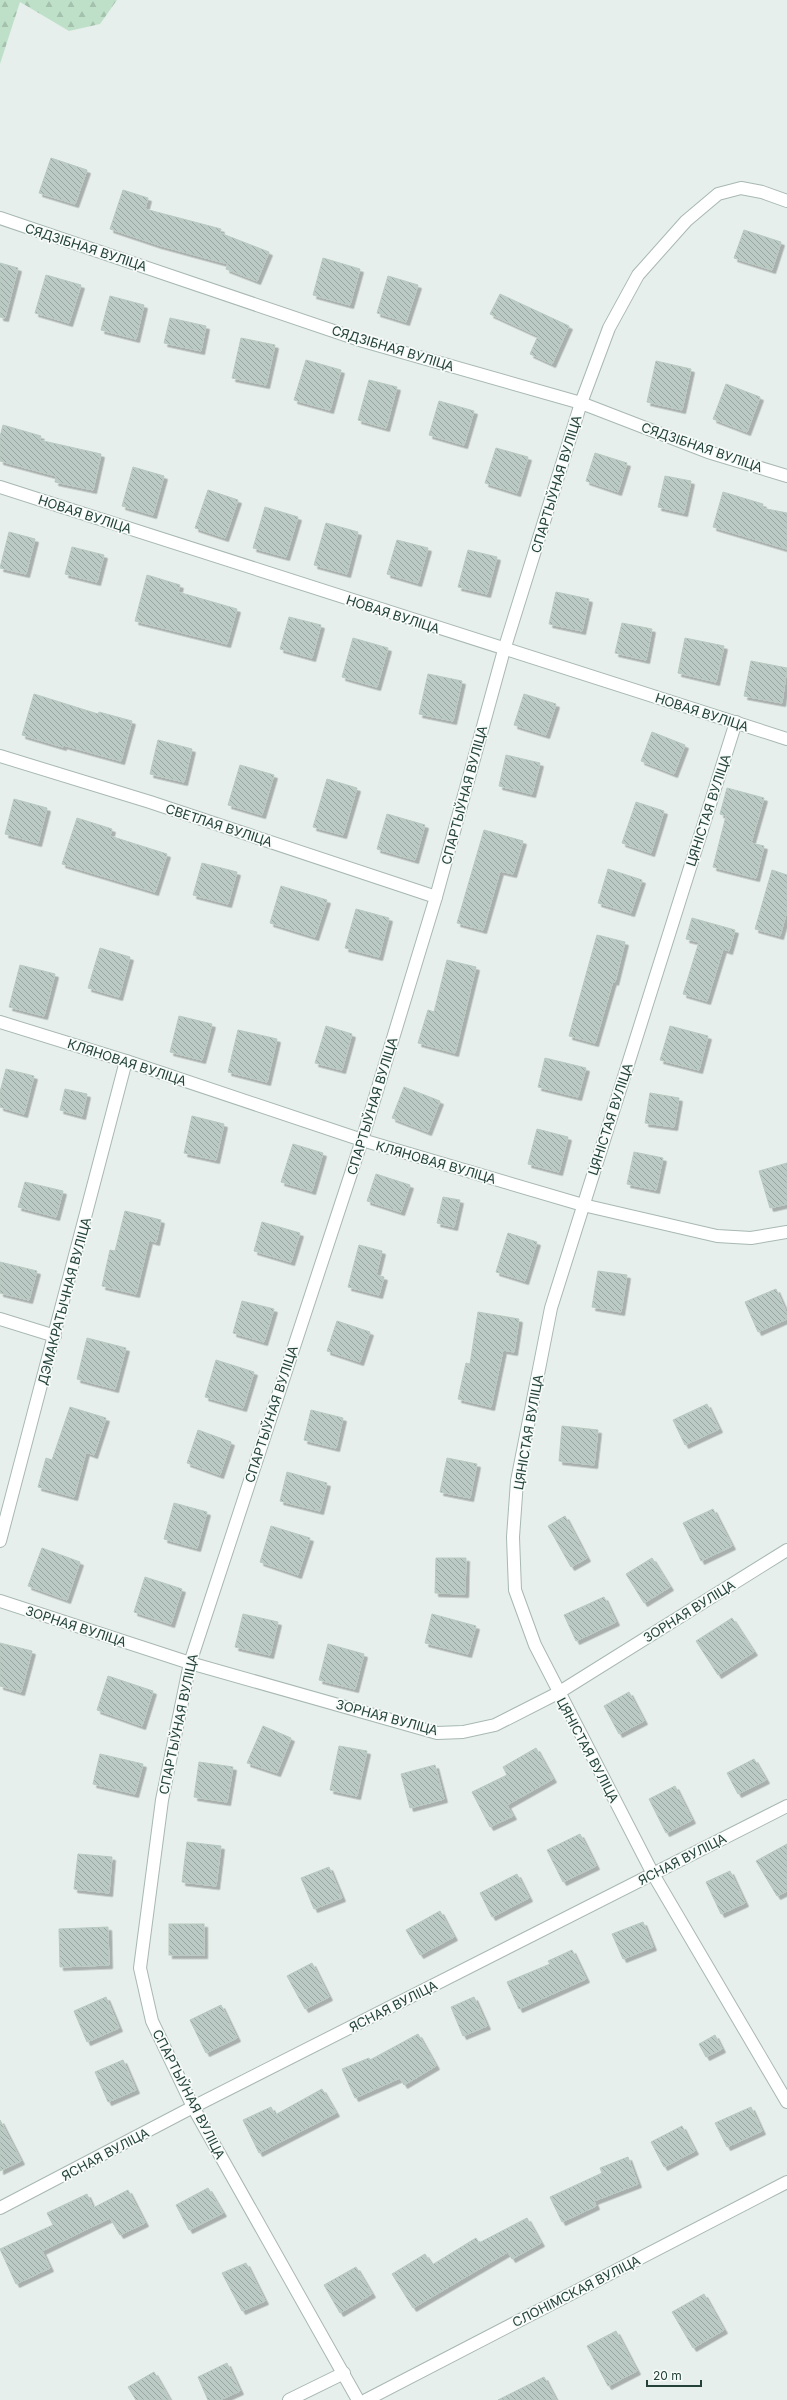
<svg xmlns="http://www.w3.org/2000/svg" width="787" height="2400" font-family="Inter,sans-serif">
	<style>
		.forest { fill: url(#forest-firs) }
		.building { fill: url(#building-back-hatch); stroke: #b8c9c2; filter: url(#shadow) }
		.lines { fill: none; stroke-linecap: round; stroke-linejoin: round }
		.minor-casing { stroke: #a8b8b2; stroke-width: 14 }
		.tertiary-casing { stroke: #a8b8b2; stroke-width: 14 }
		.minor { stroke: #fff; stroke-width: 12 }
		.tertiary { stroke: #fff; stroke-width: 12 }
		.labels { text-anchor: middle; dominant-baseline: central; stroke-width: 3.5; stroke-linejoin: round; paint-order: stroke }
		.street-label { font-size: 13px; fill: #24423a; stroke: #f7fbf9 }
	</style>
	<defs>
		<pattern id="forest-firs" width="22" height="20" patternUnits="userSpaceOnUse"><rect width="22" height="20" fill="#bfe0c8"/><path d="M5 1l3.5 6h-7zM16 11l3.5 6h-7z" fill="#a4c1ad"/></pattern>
		<pattern id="building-back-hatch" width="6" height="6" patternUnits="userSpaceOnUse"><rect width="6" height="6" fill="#bbcac4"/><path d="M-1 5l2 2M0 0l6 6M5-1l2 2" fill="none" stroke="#98a6a0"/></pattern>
		<filter id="shadow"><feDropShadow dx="3.5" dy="3.5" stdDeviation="0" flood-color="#0004"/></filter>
	</defs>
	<rect width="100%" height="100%" fill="#e6efeb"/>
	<!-- forest -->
	<polygon class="forest" points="0,0 117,0 100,24 69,31 20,2 0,64"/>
	<!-- building -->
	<g class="building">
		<polygon points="51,158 87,170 75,204 39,193"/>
		<polygon points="123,190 148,198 145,209 221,229 220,233 269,252 257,281 226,269 228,264 158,245 110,229"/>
		<polygon points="744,230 781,242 772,270 734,258"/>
		<polygon points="323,258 360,269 350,305 313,295"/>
		<polygon points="0,263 18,268 5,318 0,317"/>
		<polygon points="46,275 81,285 69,323 35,313"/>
		<polygon points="388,276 418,285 406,322 377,313"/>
		<polygon points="500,294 569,326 552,364 530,354 538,336 490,314"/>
		<polygon points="110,296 144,305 136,339 101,330"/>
		<polygon points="170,318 206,326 201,351 164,343"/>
		<polygon points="241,338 275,345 266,385 232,378"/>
		<polygon points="306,360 341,370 330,410 294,400"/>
		<polygon points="656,361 691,369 682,410 647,402"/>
		<polygon points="369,380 397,387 386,428 358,420"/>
		<polygon points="726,384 760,397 747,432 713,419"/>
		<polygon points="439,401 474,411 464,445 429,435"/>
		<polygon points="3,425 41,436 39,440 101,454 93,490 55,482 56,476 0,461 0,437"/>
		<polygon points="496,448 528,457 517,493 485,483"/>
		<polygon points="595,453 627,463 618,492 586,481"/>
		<polygon points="133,467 164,476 153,515 122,506"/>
		<polygon points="665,476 691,481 684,513 658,507"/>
		<polygon points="208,490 238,500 225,538 195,528"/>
		<polygon points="723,492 763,504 762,508 787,513 787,549 713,527"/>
		<polygon points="265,507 298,517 286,557 253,548"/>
		<polygon points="326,523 358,532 347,574 314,565"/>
		<polygon points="9,532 35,539 26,574 0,568"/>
		<polygon points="397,540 428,548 418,583 387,574"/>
		<polygon points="72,547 104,555 97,582 65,574"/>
		<polygon points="468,550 497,557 487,594 458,587"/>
		<polygon points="147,575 180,585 178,592 237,609 227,644 135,621"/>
		<polygon points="556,592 589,599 582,631 549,624"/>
		<polygon points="289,617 321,625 312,658 280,649"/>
		<polygon points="622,623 652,629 646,660 615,653"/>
		<polygon points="353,638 388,648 377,687 342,677"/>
		<polygon points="685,638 724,646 716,682 678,673"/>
		<polygon points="751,661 787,668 782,703 744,696"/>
		<polygon points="428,674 462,681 453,721 419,714"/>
		<polygon points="34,694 98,714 99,712 132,721 121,761 63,745 63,747 22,735"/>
		<polygon points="524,694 556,704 546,735 514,725"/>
		<polygon points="652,732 685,745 674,774 641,761"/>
		<polygon points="158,740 192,749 184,782 150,774"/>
		<polygon points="506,755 540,763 532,794 499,786"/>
		<polygon points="240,765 274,775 262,815 228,805"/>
		<polygon points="327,779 357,788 343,835 313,827"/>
		<polygon points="727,788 764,798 751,843 764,846 756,878 713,867 726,816 720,814"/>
		<polygon points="14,799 47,808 38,843 5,834"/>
		<polygon points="636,802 664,811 651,853 622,843"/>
		<polygon points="387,814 425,825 415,860 377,849"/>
		<polygon points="77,818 112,829 110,836 167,854 155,892 62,864"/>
		<polygon points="484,830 523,841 513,874 500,871 483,930 457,923"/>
		<polygon points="202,863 237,872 228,904 193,895"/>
		<polygon points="608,869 642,880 631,913 598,903"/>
		<polygon points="772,870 787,875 787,911 780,936 755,929"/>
		<polygon points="281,886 327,900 315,937 270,923"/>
		<polygon points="356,909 389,918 379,957 345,948"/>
		<polygon points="692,918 735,930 729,951 723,949 707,1001 683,994 699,942 686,939"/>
		<polygon points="597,935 625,942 615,982 613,981 595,1043 569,1036"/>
		<polygon points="100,948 130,957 119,997 88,988"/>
		<polygon points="447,960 476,967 455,1053 418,1043 428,1010 434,1012"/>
		<polygon points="20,965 55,974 44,1016 9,1007"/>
		<polygon points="179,1016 212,1024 202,1060 170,1052"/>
		<polygon points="326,1026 352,1034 342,1070 315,1063"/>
		<polygon points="670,1026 708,1036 699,1070 660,1060"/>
		<polygon points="238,1030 277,1039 267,1082 228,1072"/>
		<polygon points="545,1058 586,1068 578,1097 538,1087"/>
		<polygon points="6,1069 34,1076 24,1114 0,1107 0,1092"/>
		<polygon points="404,1087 440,1101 428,1132 392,1118"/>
		<polygon points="65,1089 87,1094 82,1116 60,1110"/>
		<polygon points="650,1093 679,1098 674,1127 645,1123"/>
		<polygon points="192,1116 224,1124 216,1160 184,1153"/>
		<polygon points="537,1129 568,1137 559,1172 528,1164"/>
		<polygon points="293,1144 323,1153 312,1191 281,1182"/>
		<polygon points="634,1152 663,1158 656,1190 627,1184"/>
		<polygon points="787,1163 787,1204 770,1208 759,1171"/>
		<polygon points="376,1174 410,1185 401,1212 367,1201"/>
		<polygon points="25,1182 63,1191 56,1217 18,1207"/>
		<polygon points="443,1197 460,1200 454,1227 437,1223"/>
		<polygon points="125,1211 161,1220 156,1242 149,1240 136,1294 102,1286 110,1250 115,1251"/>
		<polygon points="262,1222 300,1233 291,1262 254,1251"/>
		<polygon points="508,1233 537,1242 525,1281 496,1272"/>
		<polygon points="359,1245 382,1251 376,1275 384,1277 379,1295 348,1287"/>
		<polygon points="0,1262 37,1271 29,1300 0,1293"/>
		<polygon points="598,1271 627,1275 621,1312 592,1307"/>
		<polygon points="776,1289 787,1314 787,1319 758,1332 745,1302"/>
		<polygon points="242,1301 274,1309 264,1342 233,1333"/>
		<polygon points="478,1312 519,1319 514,1352 503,1350 491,1407 458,1399 466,1363 470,1364"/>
		<polygon points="337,1321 370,1332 360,1362 327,1351"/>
		<polygon points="87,1338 126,1348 115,1389 77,1379"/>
		<polygon points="216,1360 254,1372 243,1408 205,1397"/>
		<polygon points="707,1404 719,1429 685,1445 673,1420"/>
		<polygon points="70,1407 106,1418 94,1455 86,1452 74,1497 38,1487 46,1458 52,1460"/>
		<polygon points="311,1410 343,1418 336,1448 304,1440"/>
		<polygon points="562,1426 598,1430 594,1465 559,1461"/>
		<polygon points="198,1430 231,1442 220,1475 187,1463"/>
		<polygon points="447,1458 477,1464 470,1498 440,1492"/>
		<polygon points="287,1472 327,1483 320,1511 280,1501"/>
		<polygon points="174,1503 207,1512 197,1548 164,1539"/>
		<polygon points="713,1509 732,1546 701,1561 683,1523"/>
		<polygon points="565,1516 587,1558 571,1567 548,1526"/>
		<polygon points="271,1526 310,1538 298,1575 260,1562"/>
		<polygon points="42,1548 80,1562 67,1600 28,1586"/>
		<polygon points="436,1558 466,1558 465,1594 435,1593"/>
		<polygon points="652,1558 670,1587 644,1603 626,1574"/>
		<polygon points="145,1577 182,1589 171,1624 134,1612"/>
		<polygon points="604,1597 616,1622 576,1641 564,1615"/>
		<polygon points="243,1614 278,1622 270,1655 235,1647"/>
		<polygon points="432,1614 476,1626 468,1654 425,1643"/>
		<polygon points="732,1618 754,1652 718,1675 696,1641"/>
		<polygon points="0,1643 32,1651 21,1692 0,1686"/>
		<polygon points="328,1644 364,1654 355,1689 319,1680"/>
		<polygon points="108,1676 153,1691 142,1726 97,1710"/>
		<polygon points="629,1692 644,1721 619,1734 604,1706"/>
		<polygon points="263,1726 291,1738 277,1773 247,1763"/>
		<polygon points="339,1746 367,1751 357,1796 330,1790"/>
		<polygon points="536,1748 553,1779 507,1805 513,1816 490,1827 472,1792 507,1775 503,1767"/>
		<polygon points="100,1754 143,1764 135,1794 93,1784"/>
		<polygon points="754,1759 766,1780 738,1794 727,1773"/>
		<polygon points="199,1762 233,1767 227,1802 194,1797"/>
		<polygon points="435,1765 444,1799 410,1808 401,1774"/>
		<polygon points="675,1786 692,1820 666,1833 649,1799"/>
		<polygon points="580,1834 596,1866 563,1882 547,1850"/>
		<polygon points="187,1842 221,1846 216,1886 182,1882"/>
		<polygon points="787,1844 787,1891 777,1896 756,1861"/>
		<polygon points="78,1854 112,1857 109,1893 74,1889"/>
		<polygon points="329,1867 342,1898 314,1909 301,1878"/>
		<polygon points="730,1871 745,1903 721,1914 706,1882"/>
		<polygon points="517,1874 529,1898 492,1917 480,1893"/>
		<polygon points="440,1911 454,1937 420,1955 406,1930"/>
		<polygon points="643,1922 653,1947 623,1959 612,1934"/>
		<rect x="169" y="1924" width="35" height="31"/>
		<polygon points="108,1927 109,1965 60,1967 59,1929"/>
		<polygon points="572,1950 586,1979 519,2009 507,1982 550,1964 548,1961"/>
		<polygon points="312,1963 329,1997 305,2009 287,1976"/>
		<polygon points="106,1997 119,2028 87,2042 74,2011"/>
		<polygon points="474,1997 487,2026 463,2036 451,2007"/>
		<polygon points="221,2005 237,2038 206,2053 190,2020"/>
		<polygon points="418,2034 436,2066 404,2085 400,2078 355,2098 342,2069 369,2058 370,2060"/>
		<polygon points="715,2035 722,2049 706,2057 699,2044"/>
		<polygon points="123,2060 136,2090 108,2102 95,2072"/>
		<polygon points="322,2089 336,2113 259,2153 243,2120 271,2107 275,2115"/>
		<polygon points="751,2107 762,2131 727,2147 715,2123"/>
		<polygon points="0,2120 21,2161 0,2171"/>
		<polygon points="682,2126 695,2151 664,2167 651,2142"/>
		<polygon points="628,2157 638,2184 594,2201 596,2206 562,2222 550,2197 602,2173 600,2168"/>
		<polygon points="208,2188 223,2213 189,2230 176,2205"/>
		<polygon points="128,2190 145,2223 120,2235 110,2218 42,2251 50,2268 16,2284 0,2249 53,2225 47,2213 87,2194 93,2208"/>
		<polygon points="527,2218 541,2243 512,2259 508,2252 413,2308 392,2274 425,2254 432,2265 476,2238 479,2243"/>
		<polygon points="246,2263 265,2301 242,2311 222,2273"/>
		<polygon points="356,2267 372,2294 340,2313 324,2285"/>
		<polygon points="704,2294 724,2330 693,2348 672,2312"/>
		<polygon points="616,2331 637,2371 608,2386 587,2346"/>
		<polygon points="227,2363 240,2391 220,2400 208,2400 198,2377"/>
		<polygon points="154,2372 170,2400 136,2400 128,2387"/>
		<polygon points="544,2377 556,2400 498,2400"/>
	</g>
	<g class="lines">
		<defs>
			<g id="minor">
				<polyline points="0,218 363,341 581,403 708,452 787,476"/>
				<polyline points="0,487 787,739"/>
				<polyline points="736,722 551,1308 517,1481 513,1537 515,1590 535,1645 653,1874 787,2102"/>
				<polyline points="0,756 150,802 436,897"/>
				<polyline points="0,1022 126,1061 362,1140 583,1205 717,1236 751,1238 787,1232"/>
				<polyline points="0,1319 55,1336"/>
				<polyline points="0,1541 126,1061"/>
				<polyline points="0,1601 190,1663 437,1733 463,1732 495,1725 558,1693 787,1550"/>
				<polyline points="0,2208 193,2107 787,1806"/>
				<polyline points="289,2400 344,2373"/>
				<polyline points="358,2400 193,2107 152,2021 140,1968 162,1800 190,1663 362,1140 436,897 504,650 581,403 609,328 638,275 686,221 718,194 741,188 762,192 787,201"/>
			</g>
			<polyline id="tertiary" points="366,2400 787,2182"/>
		</defs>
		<!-- minor casing -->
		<use href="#minor" class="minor-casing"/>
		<!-- tertiary casing -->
		<use href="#tertiary" class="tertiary-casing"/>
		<!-- minor -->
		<use href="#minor" class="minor"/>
		<!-- tertiary -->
		<use href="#tertiary" class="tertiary"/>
	</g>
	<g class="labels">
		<!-- street labels -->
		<g class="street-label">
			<text transform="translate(86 247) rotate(18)">СЯДЗІБНАЯ ВУЛІЦА</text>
			<text transform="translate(393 348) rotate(17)">СЯДЗІБНАЯ ВУЛІЦА</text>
			<text transform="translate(702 447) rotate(19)">СЯДЗІБНАЯ ВУЛІЦА</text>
			<text transform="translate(556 484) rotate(-73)">СПАРТЫЎНАЯ ВУЛІЦА</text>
			<text transform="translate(85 514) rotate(18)">НОВАЯ ВУЛІЦА</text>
			<text transform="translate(393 614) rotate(18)">НОВАЯ ВУЛІЦА</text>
			<text transform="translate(702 712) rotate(18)">НОВАЯ ВУЛІЦА</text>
			<text transform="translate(464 795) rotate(-75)">СПАРТЫЎНАЯ ВУЛІЦА</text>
			<text transform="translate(708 810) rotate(-72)">ЦЯНІСТАЯ ВУЛІЦА</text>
			<text transform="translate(219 825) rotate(18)">СВЕТЛАЯ ВУЛІЦА</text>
			<text transform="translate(127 1062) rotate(18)">КЛЯНОВАЯ ВУЛІЦА</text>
			<text transform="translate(372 1106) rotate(-73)">СПАРТЫЎНАЯ ВУЛІЦА</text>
			<text transform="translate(610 1119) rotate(-72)">ЦЯНІСТАЯ ВУЛІЦА</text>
			<text transform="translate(436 1162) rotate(16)">КЛЯНОВАЯ ВУЛІЦА</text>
			<text transform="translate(64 1301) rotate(-75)">ДЭМАКРАТЫЧНАЯ ВУЛІЦА</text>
			<text transform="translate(271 1414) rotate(-72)">СПАРТЫЎНАЯ ВУЛІЦА</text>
			<text transform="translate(528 1432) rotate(-80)">ЦЯНІСТАЯ ВУЛІЦА</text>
			<text transform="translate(689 1611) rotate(-32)">ЗОРНАЯ ВУЛІЦА</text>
			<text transform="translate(76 1626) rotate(18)">ЗОРНАЯ ВУЛІЦА</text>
			<text transform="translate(387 1717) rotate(15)">ЗОРНАЯ ВУЛІЦА</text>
			<text transform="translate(178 1724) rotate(-78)">СПАРТЫЎНАЯ ВУЛІЦА</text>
			<text transform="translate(588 1750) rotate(62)">ЦЯНІСТАЯ ВУЛІЦА</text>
			<text transform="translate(682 1859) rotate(-27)">ЯСНАЯ ВУЛІЦА</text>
			<text transform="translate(393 2006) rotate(-27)">ЯСНАЯ ВУЛІЦА</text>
			<text transform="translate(189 2094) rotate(63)">СПАРТЫЎНАЯ ВУЛІЦА</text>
			<text transform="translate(105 2154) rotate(-28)">ЯСНАЯ ВУЛІЦА</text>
			<text transform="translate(576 2291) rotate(-27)">СЛОНІМСКАЯ ВУЛІЦА</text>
		</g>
	</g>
	<!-- scale -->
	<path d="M647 2380v6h54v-6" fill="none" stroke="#24423a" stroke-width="2"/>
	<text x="653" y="2380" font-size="12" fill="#24423a" stroke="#f7fbf9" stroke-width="3" paint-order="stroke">20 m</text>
</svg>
